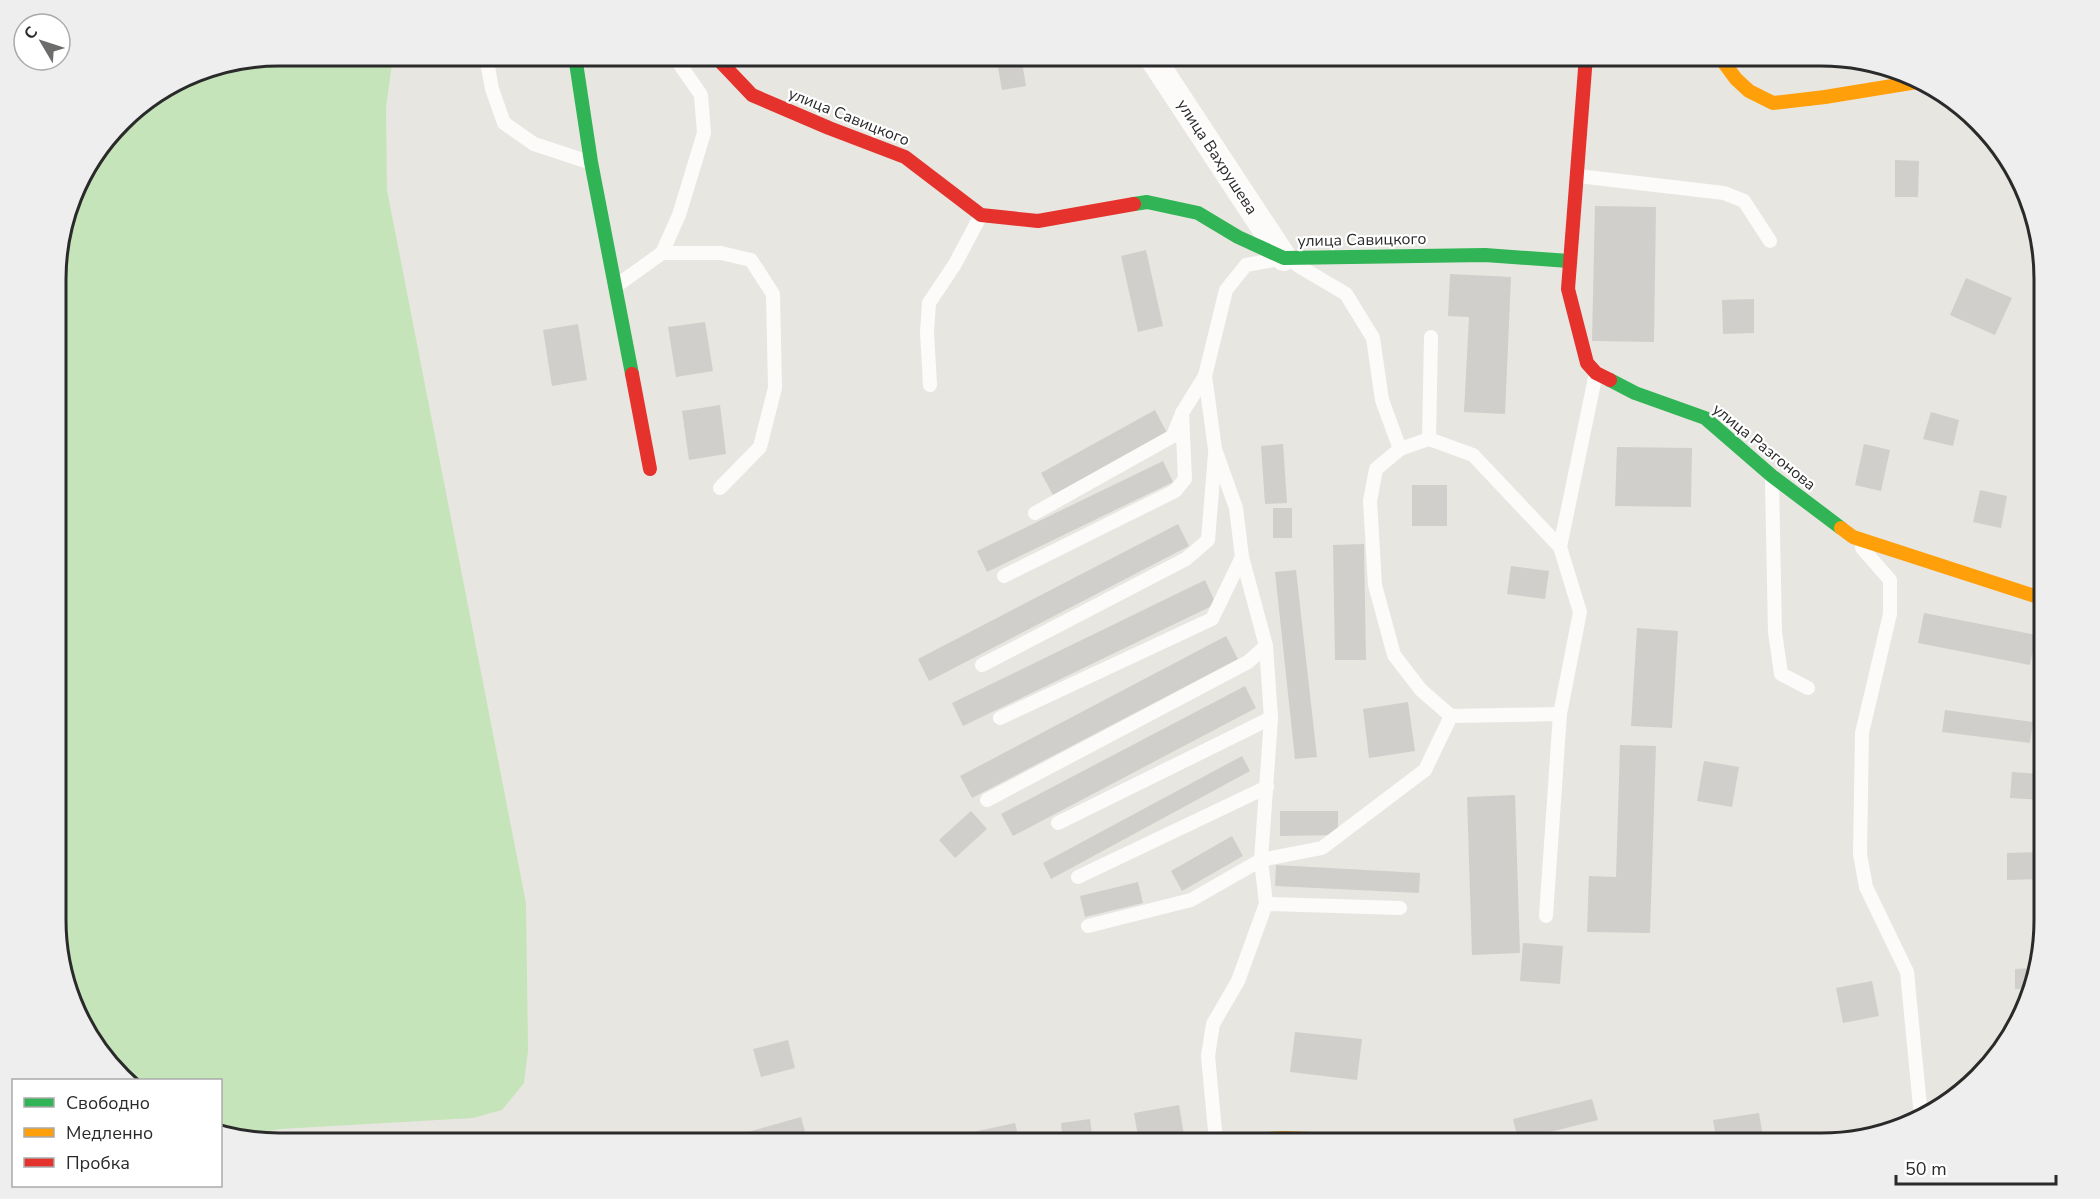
<svg xmlns="http://www.w3.org/2000/svg" width="2100" height="1199" font-family="'Nunito Sans',sans-serif">
	<style>
		.green { fill: #c6e4b9 }
		.building { fill: #d1cfcb }
		.lines { fill: none; stroke-linecap: round; stroke-linejoin: round }
		.lane { stroke: #fcfbfa; stroke-width: 14 }
		.street { stroke: #fcfbfa; stroke-width: 26 }
		.fast { stroke: #30b455; stroke-width: 14 }
		.slow { stroke: #ff9f0a; stroke-width: 14 }
		.jam { stroke: #e5322d; stroke-width: 14 }
		.labels { text-anchor: middle; dominant-baseline: central; stroke-width: 4.5; stroke-linejoin: round; paint-order: stroke }
		.street-label { font-size: 16px; fill: #2a2a2a; stroke: #fff }
		.rim { fill: none; stroke: #2a2a2a; stroke-width: 3 }
	</style>
	<rect width="100%" height="100%" fill="#e8e6e0"/>
	<!-- green -->
	<polygon class="green" points="279,56 393,56 386,108 387,190 526,903 528,1050 524,1083 502,1110 473,1118 280,1129 235,1138 221,1136 220,1080 132,1080 93,1044 57,948 57,251 79,180 132,111 194,72"/>
	<!-- building -->
	<g class="building">
		<polygon points="996,56 1021,56 1026,86 1002,90"/>
		<polygon points="1895,160 1919,161 1918,197 1895,197"/>
		<polygon points="1595,206 1656,207 1654,342 1592,341"/>
		<polygon points="1146,250 1163,326 1138,332 1121,256"/>
		<polygon points="1450,274 1511,277 1505,414 1464,412 1469,317 1448,316"/>
		<polygon points="1966,278 2012,298 1995,335 1950,315"/>
		<polygon points="1754,299 1754,333 1723,334 1722,300"/>
		<polygon points="705,322 713,371 676,377 668,327"/>
		<polygon points="578,324 587,380 552,386 543,330"/>
		<polygon points="720,405 726,454 689,460 682,411"/>
		<polygon points="1155,410 1167,433 1053,495 1041,473"/>
		<polygon points="1931,412 1959,420 1953,446 1923,439"/>
		<polygon points="1283,444 1287,503 1265,504 1261,446"/>
		<polygon points="1864,444 1890,450 1881,491 1855,485"/>
		<polygon points="1617,447 1692,448 1691,507 1615,506"/>
		<polygon points="1163,461 1173,482 987,572 977,551"/>
		<rect x="1412" y="485" width="35" height="41"/>
		<polygon points="1980,490 2007,496 2001,528 1973,522"/>
		<rect x="1273" y="508" width="19" height="30"/>
		<polygon points="1178,524 1189,546 929,681 918,659"/>
		<polygon points="1364,544 1366,660 1335,660 1333,545"/>
		<polygon points="1511,566 1549,571 1545,599 1507,594"/>
		<polygon points="1296,570 1317,757 1295,759 1275,572"/>
		<polygon points="1205,580 1216,604 963,726 952,703"/>
		<polygon points="1924,613 2036,635 2030,665 1918,643"/>
		<polygon points="1637,628 1678,631 1672,728 1631,726"/>
		<polygon points="1226,636 1238,659 972,798 960,776"/>
		<polygon points="1245,686 1256,708 1013,836 1001,814"/>
		<polygon points="1408,702 1415,751 1369,758 1363,709"/>
		<polygon points="1945,710 2033,722 2030,743 1942,732"/>
		<polygon points="1620,745 1656,746 1650,933 1587,932 1589,876 1616,877"/>
		<polygon points="1242,756 1250,771 1051,879 1043,863"/>
		<polygon points="1704,761 1739,767 1732,807 1697,801"/>
		<polygon points="2012,772 2044,774 2044,800 2010,798"/>
		<polygon points="1515,795 1520,953 1472,955 1467,797"/>
		<polygon points="971,811 987,829 955,858 939,840"/>
		<polygon points="1280,811 1338,811 1338,835 1280,836"/>
		<polygon points="1232,836 1243,856 1182,891 1171,871"/>
		<polygon points="2044,852 2044,879 2007,880 2007,853"/>
		<polygon points="1276,865 1420,873 1419,893 1275,886"/>
		<polygon points="1138,882 1143,903 1085,917 1080,896"/>
		<polygon points="1523,943 1563,946 1560,984 1520,981"/>
		<polygon points="2034,968 2027,989 2015,989 2015,969"/>
		<polygon points="1872,981 1879,1016 1843,1023 1836,988"/>
		<polygon points="1295,1032 1362,1039 1357,1080 1290,1072"/>
		<polygon points="788,1040 795,1068 761,1077 753,1049"/>
		<polygon points="1592,1099 1598,1120 1518,1140 1513,1119"/>
		<polygon points="1179,1105 1184,1135 1139,1143 1134,1113"/>
		<polygon points="1759,1113 1764,1143 1717,1143 1713,1120"/>
		<polygon points="801,1117 808,1143 751,1143 748,1132"/>
		<polygon points="1090,1119 1093,1142 1063,1143 1061,1123"/>
		<polygon points="1015,1123 1020,1143 966,1143 964,1134"/>
	</g>
	<g class="lines">
		<!-- lane -->
		<g class="lane">
			<polyline points="486,56 492,89 504,123 534,144 589,162"/>
			<polyline points="1578,176 1724,193 1744,201 1770,241"/>
			<polyline points="662,253 721,253 751,260 773,294 775,388 760,447 720,488"/>
			<polyline points="1297,265 1346,294 1373,338 1382,400 1400,449"/>
			<polyline points="616,286 662,253 679,215 704,133 701,95 674,56"/>
			<polyline points="930,385 927,332 929,303 955,264 981,215"/>
			<polyline points="1429,439 1431,337"/>
			<polyline points="1772,481 1775,632 1781,674 1808,688"/>
			<polyline points="1035,513 1173,436 1180,418"/>
			<polyline points="1862,548 1890,580 1890,614 1862,733 1860,854 1866,887 1907,972 1921,1117"/>
			<polyline points="1004,576 1175,491 1185,479 1182,413 1205,376"/>
			<polyline points="982,665 1186,559 1208,540 1215,454"/>
			<polyline points="1560,714 1451,716 1421,690 1394,655 1375,585 1370,501 1376,469 1400,449 1429,439 1473,455 1560,547"/>
			<polyline points="1000,718 1212,619 1242,557"/>
			<polyline points="987,800 1248,662 1266,646"/>
			<polyline points="1058,823 1271,718"/>
			<polyline points="1078,877 1267,787"/>
			<polyline points="1266,904 1400,908"/>
			<polyline points="1546,916 1560,714 1580,612 1560,547 1596,373"/>
			<polyline points="1088,926 1191,900 1261,860 1322,848 1425,770 1451,716"/>
			<polyline points="1216,1141 1208,1056 1213,1024 1238,981 1266,904 1261,860 1271,718 1266,646 1242,557 1236,508 1215,449 1205,376 1226,290 1246,265 1274,260"/>
		</g>
		<!-- street -->
		<polyline class="street" points="1151,56 1284,258"/>
		<!-- fast -->
		<g class="fast">
			<polyline points="575,56 591,162 632,374"/>
			<polyline points="1134,204 1147,202 1198,213 1238,237 1284,258 1485,255 1569,261"/>
			<polyline points="1610,380 1635,393 1705,418 1772,476 1841,528"/>
		</g>
		<!-- slow -->
		<g class="slow">
			<polyline points="1719,56 1736,79 1749,91 1773,103 1825,97 1923,81"/>
			<polyline points="1841,528 1853,537 2044,599"/>
			<polyline points="1210,1143 1282,1138 1343,1140 1351,1143"/>
		</g>
		<!-- jam -->
		<g class="jam">
			<polyline points="715,56 752,95 829,128 905,157 981,215 1038,221 1134,204"/>
			<polyline points="1586,56 1568,289 1587,363 1596,373 1610,380"/>
			<polyline points="632,374 650,469"/>
		</g>
	</g>
	<g class="labels">
		<!-- street labels -->
		<g class="street-label">
			<text transform="translate(849 117) rotate(22)">улица Савицкого</text>
			<text transform="translate(1217 157) rotate(57)">улица Вахрушева</text>
			<text transform="translate(1362 240) rotate(-1)">улица Савицкого</text>
			<text transform="translate(1764 447) rotate(39)">улица Разгонова</text>
		</g>
	</g>
	<!-- crop -->
	<path d="M0 0H2100V1199H0ZM279 66H1821A213 213 0 0 1 2034 279V920A213 213 0 0 1 1821 1133H279A213 213 0 0 1 66 920V279A213 213 0 0 1 279 66Z" fill="#eee" fill-rule="evenodd"/>
	<path class="rim" d="M279 66H1821A213 213 0 0 1 2034 279V920A213 213 0 0 1 1821 1133H279A213 213 0 0 1 66 920V279A213 213 0 0 1 279 66Z"/>
	<!-- legend -->
	<rect x="12" y="1079" width="210" height="108" fill="#ffffff" stroke="#aaaaaa" stroke-width="1.5"/>
	<rect x="24" y="1098" width="30" height="9" fill="#30b455" stroke="#aaaaaa" stroke-width="1.5"/>
	<text x="66" y="1109" font-size="18" fill="#2a2a2a">Свободно</text>
	<rect x="24" y="1128" width="30" height="9" fill="#ff9f0a" stroke="#aaaaaa" stroke-width="1.5"/>
	<text x="66" y="1139" font-size="18" fill="#2a2a2a">Медленно</text>
	<rect x="24" y="1158" width="30" height="9" fill="#e5322d" stroke="#aaaaaa" stroke-width="1.5"/>
	<text x="66" y="1169" font-size="18" fill="#2a2a2a">Пробка</text>
	<!-- north arrow -->
	<g transform="translate(42 42) rotate(309)"><circle r="28" fill="#ffffff" stroke="#aaaaaa" stroke-width="1.5"/>
	<path d="M0-4.5L10 22L0 15L-10 22Z" fill="#6c6c6a"/>
	<text y="-9" font-size="16" font-weight="bold" text-anchor="middle" fill="#2a2a2a">С</text>
	</g>
	<!-- scale -->
	<path d="M1896 1175v9h160v-9" fill="none" stroke="#2a2a2a" stroke-width="3"/>
	<text x="1905" y="1175" font-size="18" fill="#2a2a2a" stroke="#ffffff" stroke-width="4.5" paint-order="stroke">50 m</text>
</svg>
